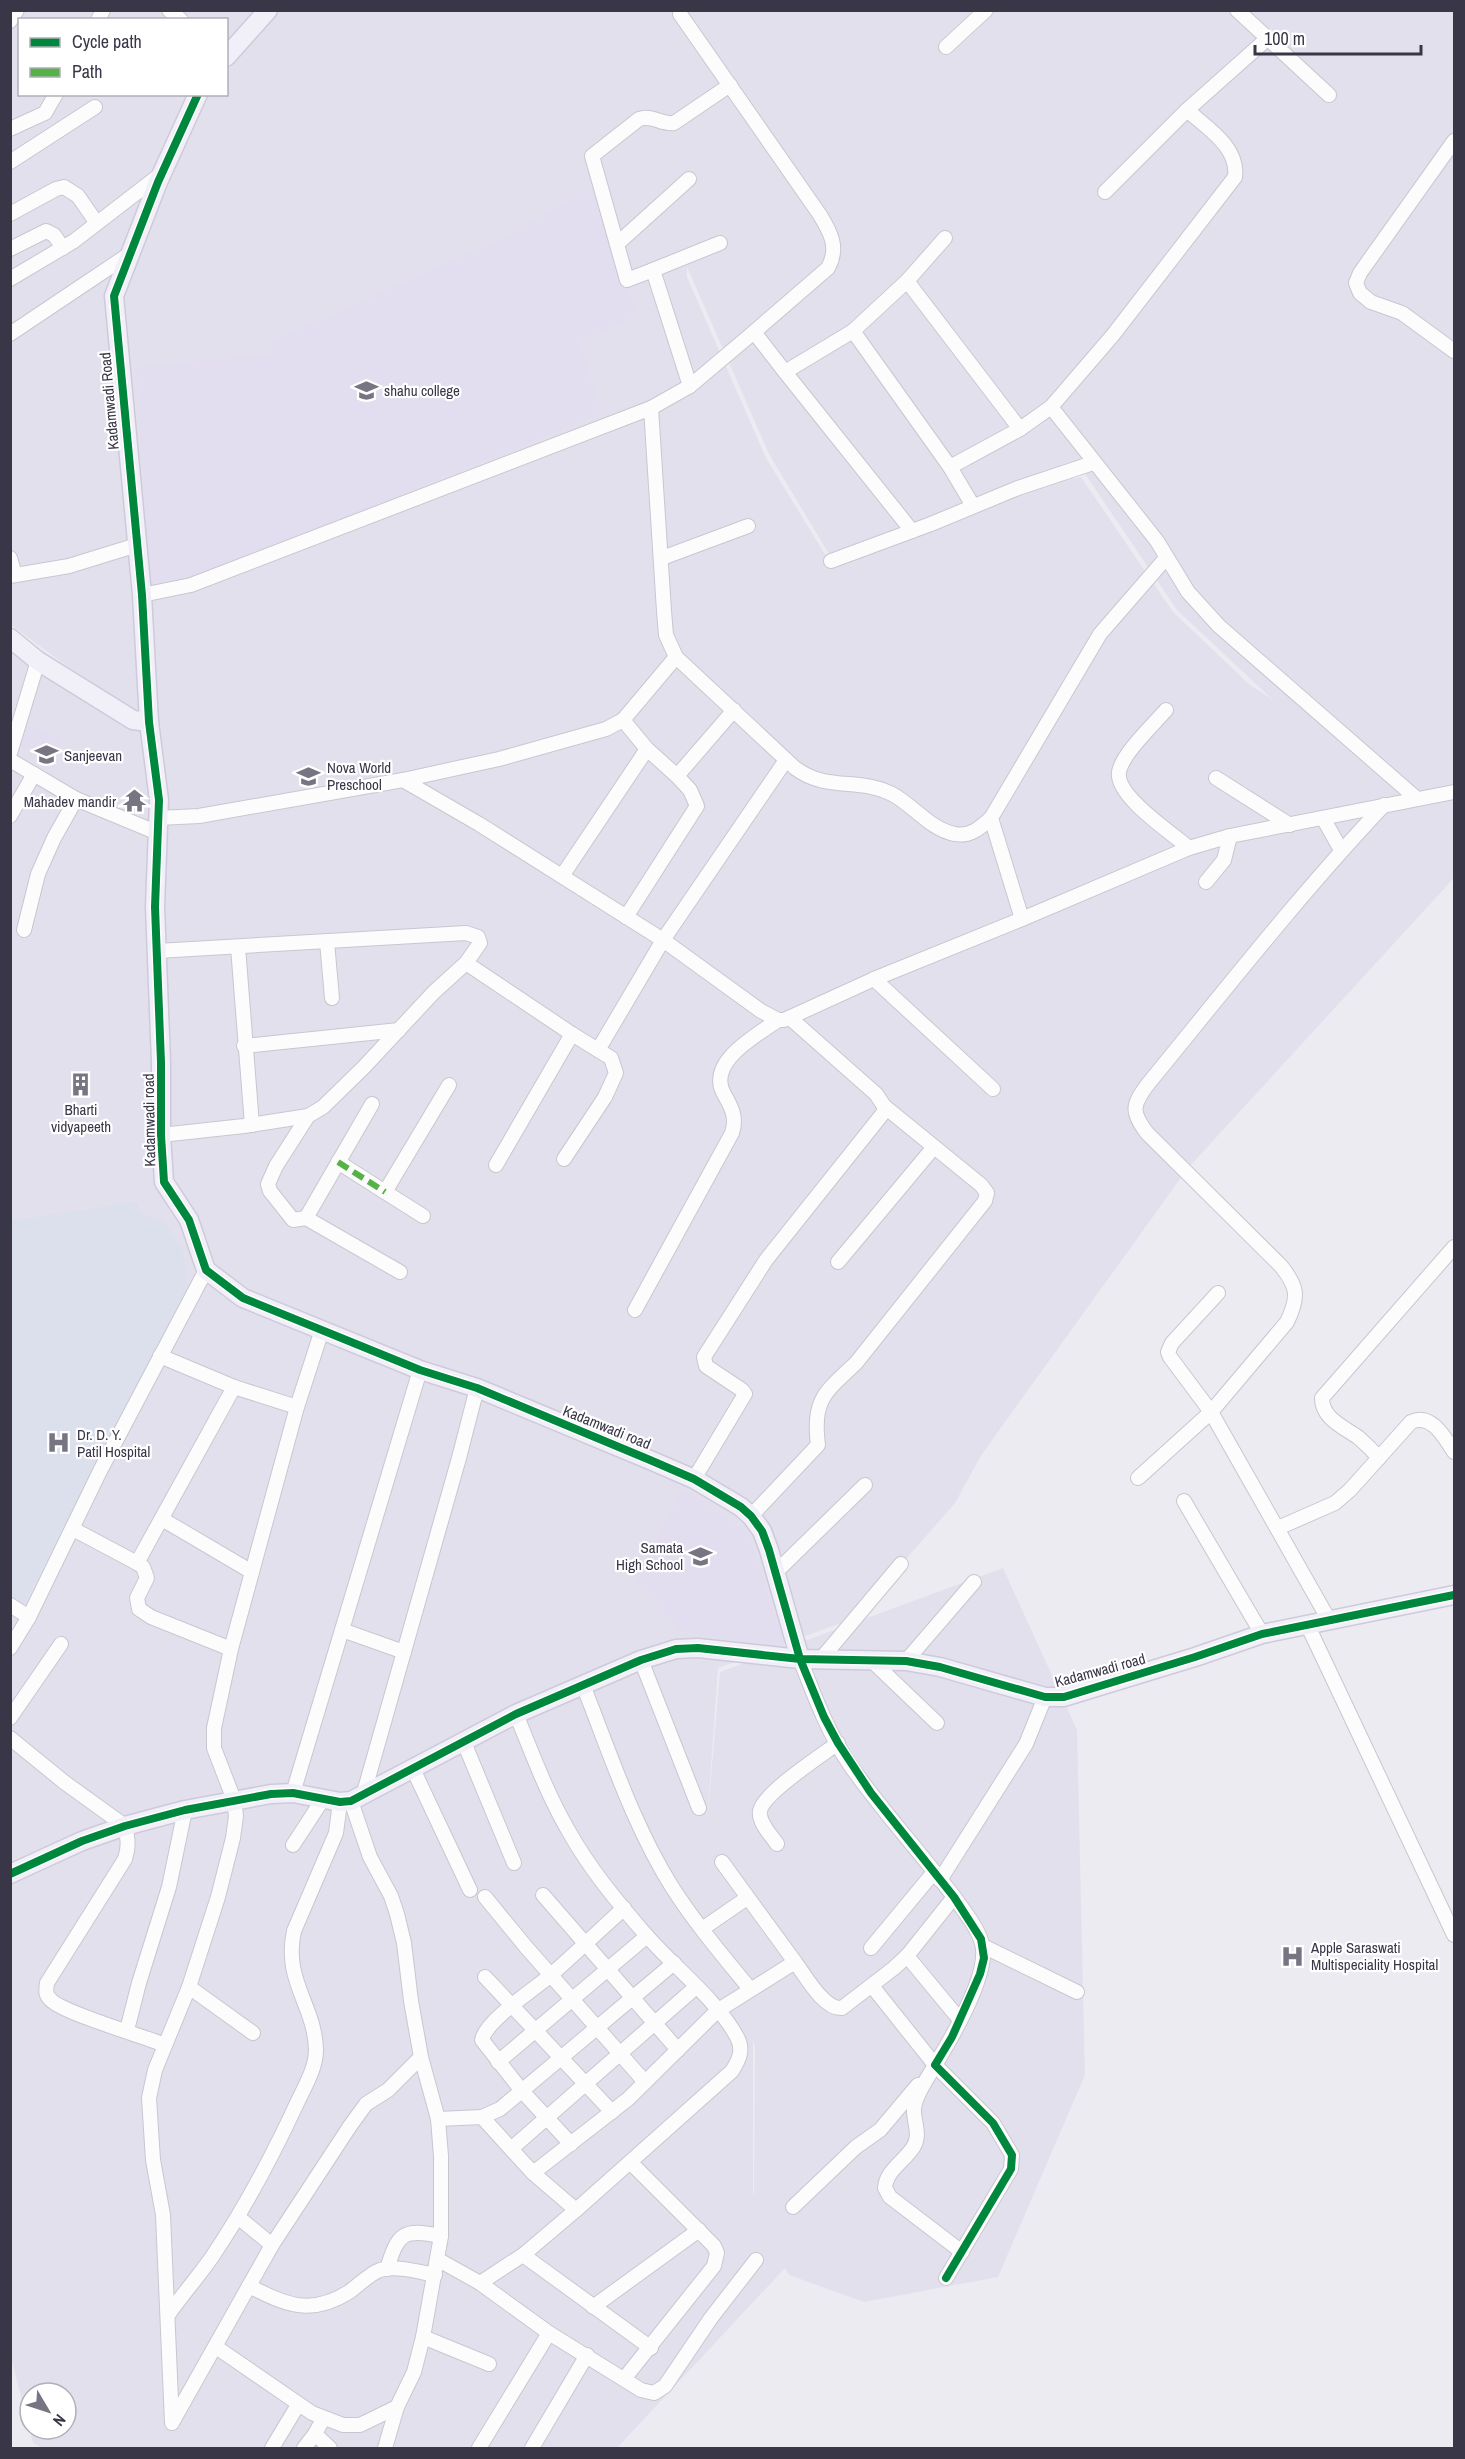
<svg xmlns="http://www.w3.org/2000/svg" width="1465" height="2459" font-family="'Archivo Narrow',sans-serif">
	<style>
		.residential { fill: #e3e0ed; fill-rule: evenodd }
		.education { fill: #e2ddef }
		.medical { fill: #dce0ec }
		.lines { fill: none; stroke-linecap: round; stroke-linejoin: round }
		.street-casing { stroke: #c8c7ce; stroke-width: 16 }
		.secondary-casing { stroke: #cecada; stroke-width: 21 }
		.street { stroke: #fcfcfd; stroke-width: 14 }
		.secondary { stroke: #f1eff7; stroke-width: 18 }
		.quiet { stroke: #56b247; stroke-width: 6; stroke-dasharray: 12 6; stroke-linecap: butt }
		.cycleway-casing { stroke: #fff; stroke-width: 11 }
		.cycleway { stroke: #00873e; stroke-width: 8 }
		.labels { text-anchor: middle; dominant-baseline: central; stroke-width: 4.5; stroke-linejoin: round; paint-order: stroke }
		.poi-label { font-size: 15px; fill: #393648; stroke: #fff; text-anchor: start }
		.street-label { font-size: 15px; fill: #393648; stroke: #fff }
	</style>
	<rect width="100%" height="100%" fill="#ecebf1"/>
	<!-- residential -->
	<path class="residential" d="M 11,11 L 267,11 L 227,57 L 226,20 L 20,20 L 20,94 L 200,95 L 188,123 L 209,95 L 226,94 L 227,70 L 248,40 L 273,11 L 1454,11 L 1454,878 L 1188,1168 L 982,1454 L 955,1503 L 900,1566 L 841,1623 L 718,1668 L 707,1823 L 720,1672 L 1003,1568 L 1077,1730 L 1085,2075 L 998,2277 L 864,2302 L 789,2275 L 785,2268 L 617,2448 L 42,2448 L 33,2443 L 10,2354 L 11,630 L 144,718 L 146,718 L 64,664 L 11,625 ZM 687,267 L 769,454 L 829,554 L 860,549 L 1018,488 L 1085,474 L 1177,610 L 1273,700 L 1250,685 L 1173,612 L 1081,477 L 1014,491 L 857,552 L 826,556 L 766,458 L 687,277 ZM 753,2040 L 755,2046 L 754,2196 L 753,2193 ZM 30,2393 L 66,2393 L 66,2429 L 30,2429 Z"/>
	<!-- education -->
	<g class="education">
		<polygon points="583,191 608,204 636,315 579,342 602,413 201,575 150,586 136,367 273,354 269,343 509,235"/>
		<polygon points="29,726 62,738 53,767 17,743"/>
		<polygon points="683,1489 749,1534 786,1650 681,1631 633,1579"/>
	</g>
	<!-- medical -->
	<polygon class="medical" points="136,1201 142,1214 166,1223 184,1253 188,1289 24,1604 10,1597 10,1221"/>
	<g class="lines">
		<defs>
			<g id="street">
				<polyline points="169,10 181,20"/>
				<polyline points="1237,10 1329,95"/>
				<path d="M 680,14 L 820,215 C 831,233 839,248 828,268 L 754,332"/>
				<polyline points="98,20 103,10"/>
				<polyline points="10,21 17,10"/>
				<polyline points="946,47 986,10"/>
				<polyline points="10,129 45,113 56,94"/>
				<polyline points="1454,141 1360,273 1356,283 1360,293 1371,302 1402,313 1454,351"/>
				<polyline points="10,162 95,107"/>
				<polyline points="1105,192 1187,110 1268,38"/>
				<polyline points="10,214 56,189 64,187 78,196 96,222"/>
				<polyline points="617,244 689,179"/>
				<polyline points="10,249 46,231 54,235 63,248"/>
				<polyline points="653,270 720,243"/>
				<polyline points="10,279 74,241 161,174"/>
				<polyline points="907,281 1020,429"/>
				<path d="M 853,331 L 950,467 L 1020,429 L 1051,407 L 1113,335 L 1235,177 C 1239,147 1207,128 1187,110"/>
				<polyline points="10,334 131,253"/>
				<path d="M 690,386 L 653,270 L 627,280 L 592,156 L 639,119 C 652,114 661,125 674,123 L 730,85"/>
				<polyline points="1051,407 1157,541 1188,592 1219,626 1416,798"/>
				<polyline points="651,408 690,386 754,332 785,372"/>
				<polyline points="950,467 973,506"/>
				<polyline points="912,531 785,372 853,331 907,281 945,238"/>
				<polyline points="10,558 15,575"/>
				<polyline points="662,558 748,526"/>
				<polyline points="831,561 931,524 1018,488 1093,463"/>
				<polyline points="10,576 69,566 137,545"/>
				<path d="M 142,595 L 191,585 L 651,408 L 664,611 L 666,635 L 676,657 L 795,768 C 827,792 859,777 892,794 C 913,805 931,830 955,834 C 970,837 980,828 991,818"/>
				<path d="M 1166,710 C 1153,725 1122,754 1119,772 C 1115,796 1172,833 1189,848"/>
				<polyline points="623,720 647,749 677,776 734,710"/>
				<polyline points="10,753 38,661"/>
				<polyline points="10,760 76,799 158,833"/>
				<polyline points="1216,778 1290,825"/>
				<polyline points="403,780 499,759 606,729 623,720 676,657"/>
				<polyline points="10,816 34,774"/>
				<polyline points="158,818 199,816 403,780 479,824 663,940 761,1011 778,1020 784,1020 874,979 1022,919 1189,848 1230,836 1454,792"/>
				<polyline points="1323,818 1341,850"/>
				<polyline points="562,876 647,749"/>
				<polyline points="1206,882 1224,860 1230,836"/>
				<polyline points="626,917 697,806 690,790 677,776"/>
				<polyline points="1022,919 991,818 1100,634 1166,558"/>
				<polyline points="24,930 38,874 54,838 76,799"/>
				<polyline points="327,942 332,998"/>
				<polyline points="238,947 252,1125"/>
				<polyline points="157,951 466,933 478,937 480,943 466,963 434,992 364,1067 323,1107 308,1116 244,1126 161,1135"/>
				<polyline points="466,963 572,1034 496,1165"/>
				<polyline points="874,979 993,1089"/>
				<polyline points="244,1046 399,1030"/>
				<polyline points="598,1050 663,940 786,760"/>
				<polyline points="308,1116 276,1166 268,1184 270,1191 293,1220 306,1218 400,1272"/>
				<polyline points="564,1159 605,1097 616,1073 611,1058 572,1034"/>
				<polyline points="338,1162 385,1192"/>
				<polyline points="423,1216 385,1192 449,1085"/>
				<polyline points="306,1218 372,1104"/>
				<polyline points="838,1262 934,1147"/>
				<polyline points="1218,1293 1172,1343 1168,1352 1170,1357 1211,1412 1329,1620"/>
				<path d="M 635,1310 L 732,1133 C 737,1118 732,1108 724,1094 C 706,1062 756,1036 778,1020"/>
				<polyline points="160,1356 234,1387 297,1407 322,1330"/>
				<path d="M 1379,1458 C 1373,1451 1366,1444 1359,1438 C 1344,1427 1322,1419 1322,1398 L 1454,1247"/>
				<path d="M 1138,1478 L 1211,1412 L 1287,1322 C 1299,1297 1298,1287 1281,1266 L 1147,1133 C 1131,1112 1132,1105 1148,1084 C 1225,990 1300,894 1384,805"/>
				<polyline points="694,1479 745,1394 742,1390 706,1366 704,1357 766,1260 884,1112 884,1106 876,1094 790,1018"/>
				<polyline points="1184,1501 1262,1634"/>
				<path d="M 751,1516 L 818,1445 C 812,1400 825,1392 856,1363 L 985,1201 L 987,1193 L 981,1185 L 884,1106"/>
				<polyline points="162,1519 252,1572"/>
				<path d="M 1278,1528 L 1335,1503 L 1350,1490 L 1411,1422 C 1431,1412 1445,1438 1454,1452"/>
				<polyline points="73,1529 137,1563 234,1387"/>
				<polyline points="137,1563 143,1567 147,1578 137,1598 139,1609 151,1617 231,1649"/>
				<polyline points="776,1572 865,1485"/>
				<polyline points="10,1605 29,1617"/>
				<polyline points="1307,1624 1454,1935"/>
				<polyline points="342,1630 404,1652"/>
				<polyline points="10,1648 29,1617 100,1471 206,1270"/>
				<path d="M 800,1659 C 814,1695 828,1733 850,1765 C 884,1814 925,1857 960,1905 C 969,1918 981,1933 983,1949 C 986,1980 951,2039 935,2065 L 993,2123 L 1012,2155 L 1011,2169 L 946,2278"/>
				<polyline points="821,1659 901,1564"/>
				<polyline points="870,1659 937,1723"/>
				<polyline points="641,1660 699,1808"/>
				<polyline points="906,1661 974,1582"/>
				<path d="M 583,1685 C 610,1753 633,1825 672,1887 C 695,1923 723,1956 750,1989"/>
				<path d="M 516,1714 C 532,1753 547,1794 568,1830 C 589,1868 618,1903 647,1936 C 674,1967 718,2001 737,2037 C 744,2050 739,2060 732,2071 L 630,2162"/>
				<polyline points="10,1718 61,1644"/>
				<path d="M 10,1738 L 64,1782 L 125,1826 C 128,1839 129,1847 125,1859 L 47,1983 C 46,1991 45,1995 51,2000 C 63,2013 143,2036 165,2045"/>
				<polyline points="463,1740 514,1863"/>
				<polyline points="413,1769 470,1890"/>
				<polyline points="293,1793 420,1370"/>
				<polyline points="363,1796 459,1458 477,1388"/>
				<path d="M 777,1844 C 771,1835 758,1822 760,1811 C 763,1793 822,1755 838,1743"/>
				<polyline points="293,1845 323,1799"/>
				<polyline points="722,1862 795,1962"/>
				<polyline points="940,1880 1026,1744 1045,1697"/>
				<polyline points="543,1895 678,2050"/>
				<polyline points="485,1897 526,1947 645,2082"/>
				<polyline points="702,1929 747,1898"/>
				<polyline points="983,1946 1077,1992"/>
				<polyline points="871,1948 934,1872"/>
				<polyline points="907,1956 960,2020"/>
				<polyline points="485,1977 612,2112"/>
				<polyline points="872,1986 935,2065"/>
				<polyline points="189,1987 253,2033"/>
				<polyline points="127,2030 139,1983 169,1887 185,1810"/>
				<polyline points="498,2062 647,1936"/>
				<path d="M 935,2065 C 928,2078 916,2093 914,2108 C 913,2121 921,2133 914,2146 C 906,2160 886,2170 885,2188 L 890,2197 L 962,2252"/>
				<polyline points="482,2117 500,2109 674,1963"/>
				<polyline points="438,2119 482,2117 533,2173 576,2210 630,2162 714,2246 717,2253 714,2266 624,2379"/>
				<path d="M 571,2144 L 522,2091 L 482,2040 C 486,2020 535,1989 552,1974 C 576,1953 600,1930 624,1908"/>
				<polyline points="511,2149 696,1987"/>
				<path d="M 533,2173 L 628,2099 L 717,2011 L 795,1962 C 805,1975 824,2010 842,2008 L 894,1968 L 907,1956 L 954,1897"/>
				<polyline points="793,2207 856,2147 880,2130 918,2085"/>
				<polyline points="238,2217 272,2245"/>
				<polyline points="523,2255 576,2210"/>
				<polyline points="437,2259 480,2283 549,2333 641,2390 654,2393 665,2386 711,2318 756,2260"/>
				<path d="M 387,2269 C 398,2233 403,2228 441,2236"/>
				<polyline points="480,2283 523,2255 651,2348"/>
				<path d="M 249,2286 C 286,2305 311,2316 349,2292 C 359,2285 369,2274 380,2270 C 395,2265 420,2272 435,2275"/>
				<polyline points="593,2307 699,2230"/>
				<path d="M 168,2315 C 182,2295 198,2277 212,2257 C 245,2208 273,2155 298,2101 C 305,2086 316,2068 316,2050 C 315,2005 283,1981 294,1931 L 336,1833 L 340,1802"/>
				<polyline points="423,2337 489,2364"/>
				<polyline points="216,2347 312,2413 343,2425 360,2425 397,2407 414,2372 423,2337 441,2236 441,2156 438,2119 421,2057 411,2001 404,1943 397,1914 391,1896 370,1857 351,1801"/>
				<polyline points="323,2419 315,2434 330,2448"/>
				<polyline points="173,2421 272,2245 350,2126 366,2104 388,2090 421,2057"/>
				<polyline points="172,2423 163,2215 153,2160 149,2098 155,2070 189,1987 218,1897 233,1838 236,1816 234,1800 214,1748 214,1728 231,1649 297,1407"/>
				<polyline points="272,2448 298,2405"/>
				<polyline points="304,2448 315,2434"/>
				<polyline points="385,2448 397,2407"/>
				<polyline points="479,2448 549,2333"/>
				<polyline points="532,2448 587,2355"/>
			</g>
			<g id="secondary">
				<polyline points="226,57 268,10"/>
				<polyline points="198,94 158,182 114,296 142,595 149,722 159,800 155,907 161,1062 161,1135 164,1182 189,1220 206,1270 243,1298 420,1370 477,1388 650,1460 694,1479 741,1507 751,1516 762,1531 769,1550 800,1659"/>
				<polyline points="10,638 38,661 133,720 149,722"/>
				<polyline points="10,1874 82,1841 125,1826 185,1810 271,1794 293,1793 340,1802 351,1801 516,1714 641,1660 676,1649 698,1648 800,1659 906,1661 940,1667 1045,1697 1064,1697 1195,1657 1262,1634 1454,1595"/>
			</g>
		</defs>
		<!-- street casing -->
		<use href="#street" class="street-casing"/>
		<!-- secondary casing -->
		<use href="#secondary" class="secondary-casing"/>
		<!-- street -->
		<use href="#street" class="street"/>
		<!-- secondary -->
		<use href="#secondary" class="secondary"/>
		<!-- quiet -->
		<polyline class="quiet" points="338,1162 385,1192"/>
		<defs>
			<g id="cycleway">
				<polyline points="198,94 158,182 114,296 142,595 149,722 159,800 155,907 161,1062 161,1135 164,1182 189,1220 206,1270 243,1298 420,1370 477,1388 650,1460 694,1479 741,1507 751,1516 762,1531 769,1550 800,1659 824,1717 838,1743 871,1793 954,1897 981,1939 984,1958 980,1974 952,2037 935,2065 993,2123 1012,2155 1011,2169 946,2278"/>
				<polyline points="10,1874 82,1841 125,1826 185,1810 271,1794 293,1793 340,1802 351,1801 516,1714 641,1660 676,1649 698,1648 800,1659 906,1661 940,1667 1045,1697 1064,1697 1195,1657 1262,1634 1454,1595"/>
			</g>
		</defs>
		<!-- cycleway casing -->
		<use href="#cycleway" class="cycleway-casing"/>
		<!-- cycleway -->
		<use href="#cycleway" class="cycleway"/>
	</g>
	<!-- icons -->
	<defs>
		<symbol id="university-bare" viewBox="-9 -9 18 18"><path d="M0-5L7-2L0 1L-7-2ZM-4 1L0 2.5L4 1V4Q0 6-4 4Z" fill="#787583" stroke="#fff" stroke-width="2.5" paint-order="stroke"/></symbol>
		<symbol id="school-bare" viewBox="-9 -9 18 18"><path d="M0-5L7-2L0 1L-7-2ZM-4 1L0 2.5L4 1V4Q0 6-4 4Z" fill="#787583" stroke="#fff" stroke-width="2.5" paint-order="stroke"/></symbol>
		<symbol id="temple-bare" viewBox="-9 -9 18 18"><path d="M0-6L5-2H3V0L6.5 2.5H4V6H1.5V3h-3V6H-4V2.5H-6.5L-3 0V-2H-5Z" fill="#787583" stroke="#fff" stroke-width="2.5" paint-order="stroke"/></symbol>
		<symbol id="building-bare" viewBox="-9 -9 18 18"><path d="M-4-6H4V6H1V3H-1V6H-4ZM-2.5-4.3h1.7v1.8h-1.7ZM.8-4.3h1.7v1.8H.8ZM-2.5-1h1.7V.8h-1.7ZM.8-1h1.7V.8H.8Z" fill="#787583" stroke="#fff" stroke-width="2.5" paint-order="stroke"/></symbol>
		<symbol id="hospital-bare" viewBox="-9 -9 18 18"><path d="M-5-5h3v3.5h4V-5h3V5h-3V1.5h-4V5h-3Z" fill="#787583" stroke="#fff" stroke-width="2.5" paint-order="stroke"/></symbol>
	</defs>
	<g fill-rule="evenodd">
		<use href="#university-bare" x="350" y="374" width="33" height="33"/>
		<use href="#school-bare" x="30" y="738" width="33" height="33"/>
		<use href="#school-bare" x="292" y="760" width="33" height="33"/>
		<use href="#temple-bare" x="118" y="784" width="33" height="33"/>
		<use href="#building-bare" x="64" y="1068" width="33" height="33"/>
		<use href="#hospital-bare" x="42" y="1426" width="33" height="33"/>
		<use href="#school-bare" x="684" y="1540" width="33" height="33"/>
		<use href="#hospital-bare" x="1276" y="1940" width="33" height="33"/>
	</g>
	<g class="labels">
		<!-- poi labels -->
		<g class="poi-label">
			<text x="384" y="390">shahu college</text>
			<text x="64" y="755">Sanjeevan</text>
			<text x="327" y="767">Nova World<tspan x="327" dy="17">Preschool</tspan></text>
			<text x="116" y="801" text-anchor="end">Mahadev mandir</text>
			<text x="81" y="1109" text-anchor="middle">Bharti<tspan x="81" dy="17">vidyapeeth</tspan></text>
			<text x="77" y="1434">Dr. D. Y.<tspan x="77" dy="17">Patil Hospital</tspan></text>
			<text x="683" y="1547" text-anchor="end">Samata<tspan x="683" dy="17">High School</tspan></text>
			<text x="1311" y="1947">Apple Saraswati<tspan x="1311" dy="17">Multispeciality Hospital</tspan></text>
		</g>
		<!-- street labels -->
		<g class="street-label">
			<text transform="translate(109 401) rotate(-95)">Kadamwadi Road</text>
			<text transform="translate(149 1120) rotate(-91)">Kadamwadi road</text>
			<text transform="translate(607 1427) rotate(22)">Kadamwadi road</text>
			<text transform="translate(1100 1670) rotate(-15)">Kadamwadi road</text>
		</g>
	</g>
	<!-- border -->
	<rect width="1465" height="2459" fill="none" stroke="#393648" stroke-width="24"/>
	<!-- legend -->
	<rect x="18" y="18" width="210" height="78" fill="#ffffff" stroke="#b0afb6" stroke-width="1.5"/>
	<rect x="30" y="38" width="30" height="9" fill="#00873e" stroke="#b0afb6" stroke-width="1.5"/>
	<text x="72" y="48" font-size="18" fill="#393648">Cycle path</text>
	<rect x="30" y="68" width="30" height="9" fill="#56b247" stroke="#b0afb6" stroke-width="1.5"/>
	<text x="72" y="78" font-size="18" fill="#393648">Path</text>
	<!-- north arrow -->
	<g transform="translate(48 2411) rotate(129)"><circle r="28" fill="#ffffff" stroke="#b0afb6" stroke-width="1.5"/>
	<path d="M0-4.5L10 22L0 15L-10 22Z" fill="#787583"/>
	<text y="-9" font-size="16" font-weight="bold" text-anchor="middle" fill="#393648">N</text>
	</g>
	<!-- scale -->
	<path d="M1255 45v9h166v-9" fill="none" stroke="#393648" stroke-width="3"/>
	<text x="1264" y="45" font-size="18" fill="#393648" stroke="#ffffff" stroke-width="4.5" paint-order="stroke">100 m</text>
</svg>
